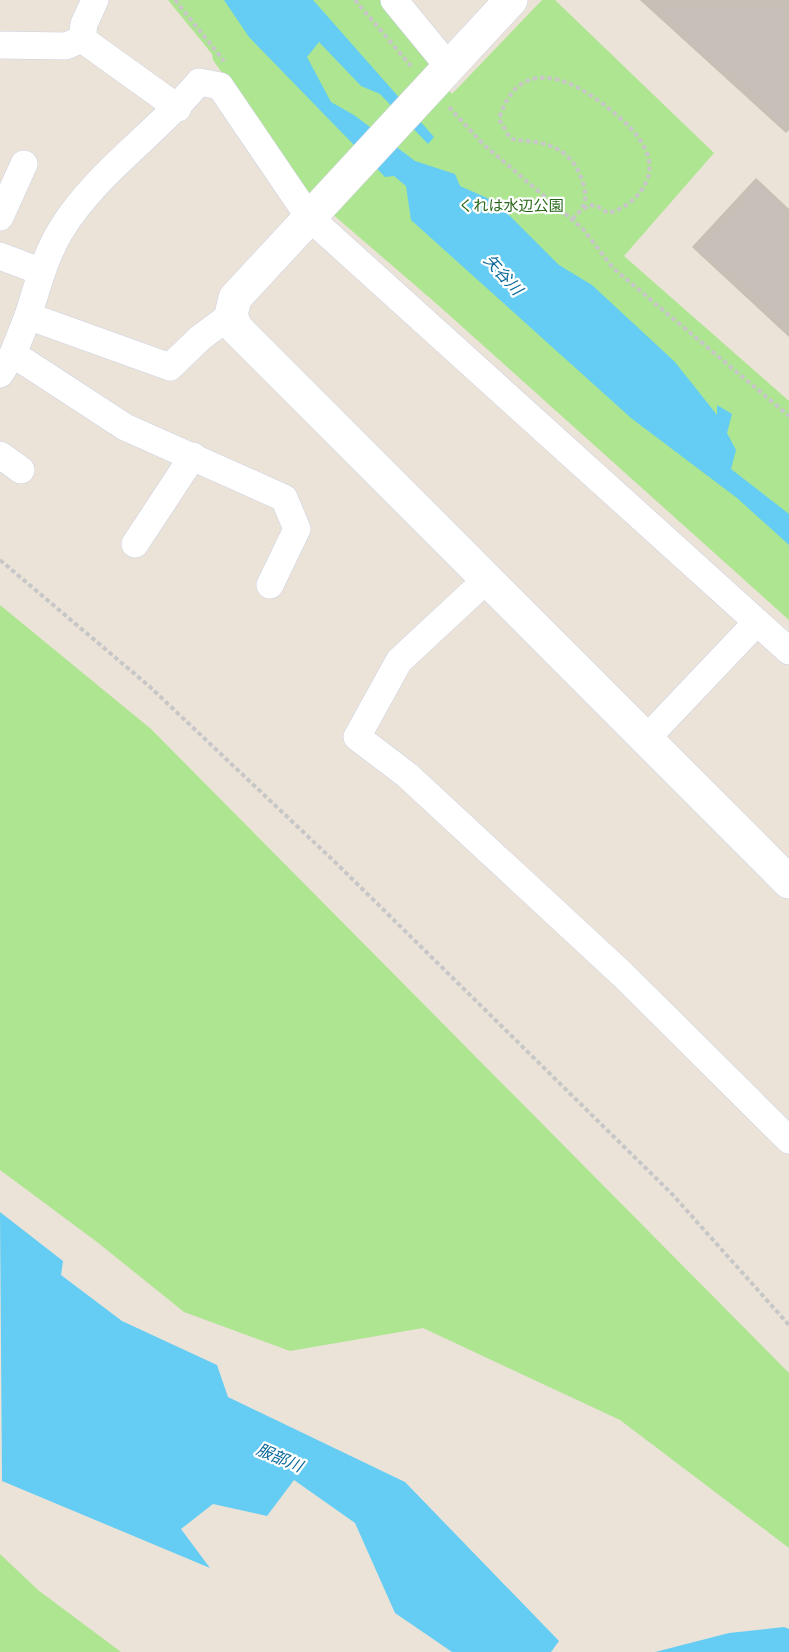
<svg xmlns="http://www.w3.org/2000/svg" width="789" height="1652" font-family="Barlow,'Noto Sans JP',sans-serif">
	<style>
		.green { fill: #ade591 }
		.water { fill: #65cdf3 }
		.building { fill: #c6c0b8; stroke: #c6bfb2; stroke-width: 1.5 }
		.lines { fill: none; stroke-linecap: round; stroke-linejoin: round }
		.street-casing { stroke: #cdd1e2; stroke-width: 28 }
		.secondary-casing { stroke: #cdd1e2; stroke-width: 34 }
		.path { stroke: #c7c7c7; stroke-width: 4; stroke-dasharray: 4.5 3; stroke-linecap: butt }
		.street { stroke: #fff; stroke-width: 27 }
		.secondary { stroke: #fff; stroke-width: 33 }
		.labels { text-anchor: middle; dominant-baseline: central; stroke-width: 4.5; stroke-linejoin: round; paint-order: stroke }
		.park-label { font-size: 15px; fill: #266616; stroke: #fff }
		.water-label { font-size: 16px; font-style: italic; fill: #08689b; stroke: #fff }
	</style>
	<rect width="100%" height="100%" fill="#ebe3d8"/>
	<!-- green -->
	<g class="green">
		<polygon points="168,0 380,0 452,94 542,0 555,0 714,153 624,256 789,401 789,620 438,305 308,193 213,60 212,54"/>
		<polygon points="0,605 151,729 789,1373 789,1548 620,1420 423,1328 290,1351 184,1312 97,1242 0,1170"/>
		<polygon points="0,1554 38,1590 121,1652 0,1652"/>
	</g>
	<!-- water -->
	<g class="water">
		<polygon points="224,0 313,0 434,137 428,144 380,94 361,86 319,42 307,57 331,102 354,115 415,161 455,174 460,186 496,202 559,265 592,285 675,362 717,415 717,405 732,414 727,433 736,450 731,469 789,514 789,545 737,498 631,418 411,220 406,186 394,176 385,177 249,37"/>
		<polygon points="0,1212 63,1261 61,1275 122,1321 217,1365 228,1397 405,1482 559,1641 551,1652 452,1652 395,1613 355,1523 294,1480 267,1516 213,1504 181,1529 210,1568 2,1481"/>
		<polygon points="784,1627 789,1629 789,1652 655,1652 729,1633"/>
	</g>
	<!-- building -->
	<g class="building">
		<polygon points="641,0 789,0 789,129 786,132"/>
		<polygon points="756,179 789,210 789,336 693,247"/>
	</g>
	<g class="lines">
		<defs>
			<g id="street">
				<polyline points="394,0 449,67"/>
				<polyline points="82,39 178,108"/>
				<polyline points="82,39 84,24 95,0"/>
				<polyline points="0,45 66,46 82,39"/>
				<polyline points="0,217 24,164"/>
				<polyline points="0,256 42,272"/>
				<path d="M 28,316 C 37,288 45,256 61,230 C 96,173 156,134 199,82 L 220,86 L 309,217 L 789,651"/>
				<polyline points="13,354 125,427 284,498 297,529 270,585"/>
				<polyline points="0,374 13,354 28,316 170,367 200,338 231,315"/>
				<polyline points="0,455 21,470"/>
				<polyline points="135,544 193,456"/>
				<polyline points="486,580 399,661 357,737 407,775 623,975 789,1140"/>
				<polyline points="646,739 757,622"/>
			</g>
			<polyline id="secondary" points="511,0 235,298 231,315 236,328 789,882"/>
		</defs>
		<!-- street casing -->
		<use href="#street" class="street-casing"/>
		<!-- secondary casing -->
		<use href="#secondary" class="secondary-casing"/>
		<!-- path -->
		<g class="path">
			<polyline points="175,0 224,61"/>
			<polyline points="355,0 411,66"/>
			<polyline points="449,107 483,144 583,229 613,268 789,416"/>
			<path d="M 572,219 C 583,210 588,202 584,187 C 577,158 559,144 528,141 C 521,140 517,141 510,138 L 499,119 C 518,56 568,76 607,107 C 624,121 641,135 648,156 C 656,183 631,208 608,213 L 597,206 L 589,205 L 583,210"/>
			<polyline points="0,560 149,686 336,863 672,1194 789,1325"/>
		</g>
		<!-- street -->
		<use href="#street" class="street"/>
		<!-- secondary -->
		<use href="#secondary" class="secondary"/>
	</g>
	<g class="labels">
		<!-- park labels -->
		<g class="park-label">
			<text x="511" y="205">くれは水辺公園</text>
		</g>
		<!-- water labels -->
		<g class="water-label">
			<text transform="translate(504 274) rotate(48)">矢谷川</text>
			<text transform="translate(280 1457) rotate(23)">服部川</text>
		</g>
	</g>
</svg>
